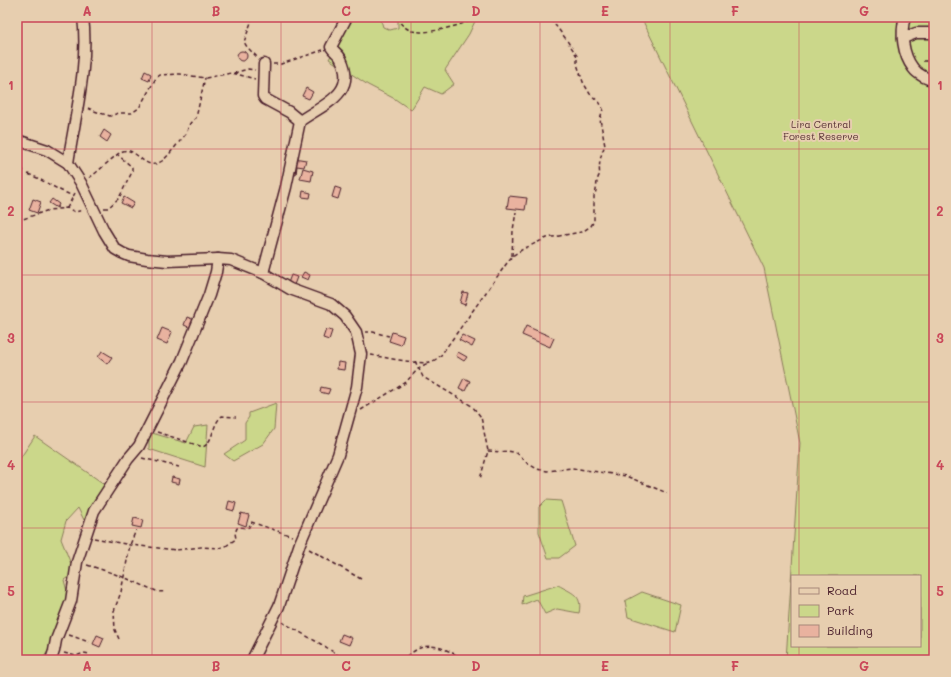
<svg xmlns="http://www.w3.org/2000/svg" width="951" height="677" font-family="Mali,sans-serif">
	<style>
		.green { fill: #cbd78a; stroke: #8a7b5a; fill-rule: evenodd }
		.building { fill: #e9b29f; stroke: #4a1f2b }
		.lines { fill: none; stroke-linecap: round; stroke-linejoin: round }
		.street-casing { stroke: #4a1f2b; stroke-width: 13 }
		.path { stroke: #4a1f2b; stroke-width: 1.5; stroke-dasharray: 4 3; stroke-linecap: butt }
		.street { stroke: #e7ceaf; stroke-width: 10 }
		.grid { fill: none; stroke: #ca4759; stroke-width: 1; stroke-opacity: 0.55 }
		.labels { text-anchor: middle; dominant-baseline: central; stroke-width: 4; stroke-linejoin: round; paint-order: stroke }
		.park-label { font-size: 10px; fill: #573134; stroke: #e7ceaf }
		.neatline { fill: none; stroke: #ca4759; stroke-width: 1.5 }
		.grid-label { font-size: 13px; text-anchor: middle; font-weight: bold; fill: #ca4759 }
	</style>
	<rect width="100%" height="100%" fill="#e7ceaf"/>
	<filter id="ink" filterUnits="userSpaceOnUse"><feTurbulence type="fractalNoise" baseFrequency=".025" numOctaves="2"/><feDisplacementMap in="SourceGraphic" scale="8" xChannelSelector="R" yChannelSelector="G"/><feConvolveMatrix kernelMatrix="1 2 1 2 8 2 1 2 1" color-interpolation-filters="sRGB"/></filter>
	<g filter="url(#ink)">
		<!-- green -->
		<g class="green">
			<polygon points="352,17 380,17 383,27 390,30 398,28 398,17 477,17 469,34 445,70 454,84 441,94 425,87 411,110 395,99 368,85 329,59"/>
			<path d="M 641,17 L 934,17 L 934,660 L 786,660 L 800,443 L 764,268 ZM 792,576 L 920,576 L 920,646 L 792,646 Z"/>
			<polygon points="276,403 274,429 263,444 233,461 224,454 245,440 245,423 249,417 249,413"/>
			<polygon points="208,425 205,467 149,449 149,438 152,433 186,443 194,427"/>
			<polygon points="35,436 107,486 84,520 78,508 66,521 61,539 71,564 71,575 64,580 69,599 54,642 42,660 22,660 17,657 17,463"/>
			<polygon points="546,500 561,501 575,546 559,558 548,558 539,532 539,507"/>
			<path d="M 558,585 C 572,593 583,595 579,613 L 557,609 L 545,614 L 537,599 L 522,605 L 523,596 Z"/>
			<polygon points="642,592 681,605 675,632 628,617 625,601"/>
		</g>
		<!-- building -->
		<g class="building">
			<circle cx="242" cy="56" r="5"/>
			<polygon points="145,71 151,74 149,81 142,78"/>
			<polygon points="306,88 313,92 309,99 302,96"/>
			<polygon points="104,130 111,135 107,142 100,137"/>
			<polygon points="294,158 306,160 304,167 297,166 296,175 291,174"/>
			<polygon points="17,165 24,170 20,176 17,174"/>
			<polygon points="303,168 313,171 311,181 300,179"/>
			<polygon points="335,187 341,189 338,199 332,197"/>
			<polygon points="303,191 311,193 310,198 302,197"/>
			<polygon points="509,196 527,198 525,210 507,208"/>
			<polygon points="124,197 134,203 131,208 121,203"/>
			<polygon points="33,199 41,202 37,213 29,210"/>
			<polygon points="52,199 59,204 57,208 49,203"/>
			<polygon points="304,272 310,275 308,280 301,277"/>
			<polygon points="291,275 297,277 294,285 288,283"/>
			<polygon points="463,292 468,293 465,305 460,303"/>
			<polygon points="187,317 197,321 193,329 184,325"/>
			<polygon points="526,326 554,338 550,347 522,335"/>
			<polygon points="162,328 172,332 167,344 157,340"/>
			<polygon points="326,329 332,331 329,340 323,338"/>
			<polygon points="392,332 404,336 401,345 389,341"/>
			<polygon points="462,335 475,341 472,347 459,340"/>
			<polygon points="102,351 112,357 107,364 98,357"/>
			<polygon points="458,352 467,357 464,361 456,356"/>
			<polygon points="338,362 345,363 344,370 337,369"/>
			<polygon points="464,378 470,381 465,391 459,388"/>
			<polygon points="321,387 330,389 328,394 320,392"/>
			<polygon points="172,477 180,479 179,484 171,482"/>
			<polygon points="229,501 236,503 234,511 227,509"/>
			<polygon points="241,513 249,515 246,526 238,523"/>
			<polygon points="134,518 143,520 141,528 132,526"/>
			<polygon points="342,634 352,638 349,645 339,641"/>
			<polygon points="97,635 104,638 100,647 93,644"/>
		</g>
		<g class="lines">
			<defs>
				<g id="street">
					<path d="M 83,17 C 89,64 75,116 68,163 L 81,183 L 104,231 L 115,249 L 122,253 L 129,256 L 147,259 L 167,261 L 218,259 L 231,260 L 263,273 L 290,289 L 331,304 L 345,316 L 356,332 L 361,354 L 357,387 L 338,455 L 300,543 L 279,606 L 252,660"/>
					<path d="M 905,17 C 900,33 903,55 913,68 C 918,75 926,78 934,81"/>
					<polyline points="903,38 916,33 934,33"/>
					<polyline points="264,64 263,96 265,99 289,112 300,121"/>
					<polyline points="17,140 47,150 68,163"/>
					<path d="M 263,273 L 286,187 L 300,121 C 322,105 358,94 341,59 C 339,54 334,52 331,47 L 347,17"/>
					<polyline points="51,660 54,651 56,640 71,601 77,562 94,511 128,459 139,446 182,361 209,295 216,272 218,259"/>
				</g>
			</defs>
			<!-- street casing -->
			<use href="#street" class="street-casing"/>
			<!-- path -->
			<g class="path">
				<polyline points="253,17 244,42 247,47 257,57"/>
				<path d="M 396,17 C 400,23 404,28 412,31 C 427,35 464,25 478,17"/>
				<polyline points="923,61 934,61"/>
				<polyline points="273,64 281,64 323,50"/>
				<polyline points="234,73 248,69 255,70"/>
				<polyline points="88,108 94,111 110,116 119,113 132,113 139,108 156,78 160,75 180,74 205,78 232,73 255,79"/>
				<path d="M 28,174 C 44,180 58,191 74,196"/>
				<path d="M 89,178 C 98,172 117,153 123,151 C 138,147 144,173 162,161 C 169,156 180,140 187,133 C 188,125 190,122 196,118 L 205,78"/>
				<polyline points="67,208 75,193"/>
				<polyline points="104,208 108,208 119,198 132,172 132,167 118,155"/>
				<polyline points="17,218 23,219 49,210 67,208 75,212 83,210"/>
				<polyline points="512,256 513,230 516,212"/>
				<polyline points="365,332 373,332 389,336"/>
				<path d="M 371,355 C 384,357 419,365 430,362 C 434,361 438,358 441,355 L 512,256 L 523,249 L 547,238 L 582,232 L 591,226 L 594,221 L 594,196 C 598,189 595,181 600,174 C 598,167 601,152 605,146 L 600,119 L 603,109 L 600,103 L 590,94 L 583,82 L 577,64 L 577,56 L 566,39 L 549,17"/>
				<polyline points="415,361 423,377 472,406 481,417 488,451 480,479"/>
				<polyline points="361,410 405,383 420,367 430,362"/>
				<path d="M 157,432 L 203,447 C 215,440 211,425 222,416 L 236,417"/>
				<polyline points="488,451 501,452 508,451 517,453 527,463 537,469 547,471 572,468 626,476 667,493"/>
				<polyline points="142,458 179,467"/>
				<polyline points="94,538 130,545 176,550 201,547 219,548 226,546 236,539 235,533 237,528 240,527 246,528 249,527 251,522 292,536"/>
				<polyline points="309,549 361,579"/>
				<path d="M 87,565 C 107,571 125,577 144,586 C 150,588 159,594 165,591"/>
				<polyline points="282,622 326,647 345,660"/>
				<polyline points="69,635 89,642"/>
				<polyline points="119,639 115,630 114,611 121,592 130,545 136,530"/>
				<polyline points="64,653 76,656 84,653 89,654"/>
				<path d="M 401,660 C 407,656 413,651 420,648 C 436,642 451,652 465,660"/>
			</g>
			<!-- street -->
			<use href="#street" class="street"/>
		</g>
	</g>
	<!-- grid -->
	<path class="grid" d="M 152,17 L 152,660M 281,17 L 281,660M 411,17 L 411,660M 540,17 L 540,660M 670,17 L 670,660M 799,17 L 799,576M 17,149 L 934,149M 17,275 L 934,275M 17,402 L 934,402M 17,528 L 934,528M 799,646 L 799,660"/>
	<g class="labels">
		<!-- park labels -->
		<g class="park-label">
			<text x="821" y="124">Lira Central<tspan x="821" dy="12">Forest Reserve</tspan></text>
		</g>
	</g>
	<!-- margin -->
	<rect width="951" height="677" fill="none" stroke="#e7ceaf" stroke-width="44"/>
	<!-- legend -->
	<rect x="791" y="575" width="130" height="72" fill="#e7ceaf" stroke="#a8887a"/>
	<rect x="799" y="588" width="20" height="6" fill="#e7ceaf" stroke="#a8887a"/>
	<text x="827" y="595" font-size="12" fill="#4a1f2b">Road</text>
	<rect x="799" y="605" width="20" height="12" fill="#cbd78a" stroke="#a8887a"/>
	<text x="827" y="615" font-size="12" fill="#4a1f2b">Park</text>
	<rect x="799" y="625" width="20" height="12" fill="#e9b29f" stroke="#a8887a"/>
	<text x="827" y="635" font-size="12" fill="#4a1f2b">Building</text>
	<rect x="22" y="22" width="907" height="633" class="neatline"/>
	<g class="grid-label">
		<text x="87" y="16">A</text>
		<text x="216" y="16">B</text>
		<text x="346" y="16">C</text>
		<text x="476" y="16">D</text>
		<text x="605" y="16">E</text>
		<text x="735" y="16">F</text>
		<text x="864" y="16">G</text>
		<text x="11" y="90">1</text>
		<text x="940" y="90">1</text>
		<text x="11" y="216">2</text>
		<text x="940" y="216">2</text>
		<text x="11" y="343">3</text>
		<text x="940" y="343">3</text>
		<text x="11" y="470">4</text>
		<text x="940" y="470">4</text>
		<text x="11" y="596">5</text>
		<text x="940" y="596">5</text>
		<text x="87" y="671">A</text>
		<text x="216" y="671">B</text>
		<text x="346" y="671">C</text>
		<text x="476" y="671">D</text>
		<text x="605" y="671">E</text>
		<text x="735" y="671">F</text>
		<text x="864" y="671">G</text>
	</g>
</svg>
